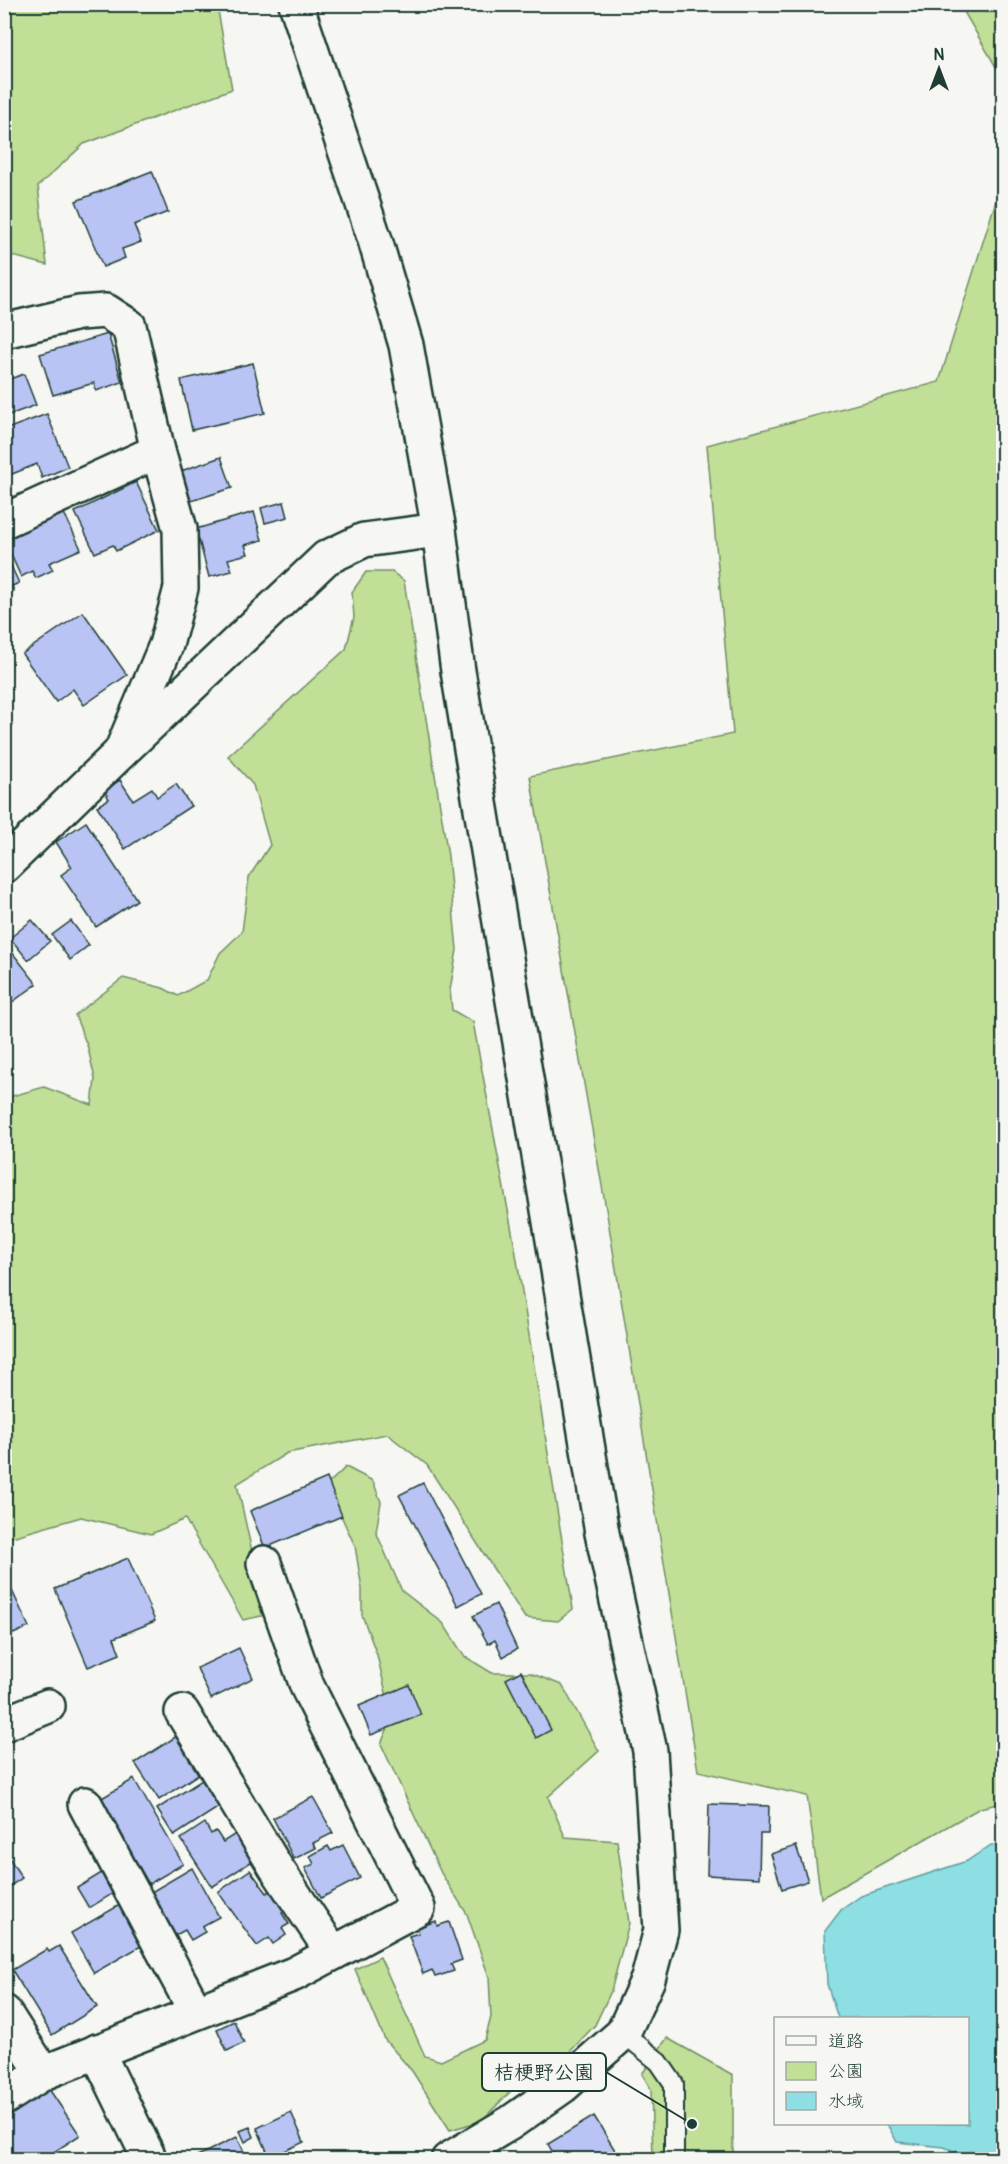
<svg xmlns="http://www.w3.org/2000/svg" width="1008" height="2164" font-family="Pangolin,'Klee One',sans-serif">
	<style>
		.green { fill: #c1df97; stroke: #708e66; stroke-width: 1.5 }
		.water { fill: #8ddfe4; stroke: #619e9e; stroke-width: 1.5 }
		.building { fill: #b9c4f5; stroke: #1f3d34; stroke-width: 1.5 }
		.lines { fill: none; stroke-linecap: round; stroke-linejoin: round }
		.lane-casing { stroke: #1f3d34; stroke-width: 22 }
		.street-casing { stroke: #1f3d34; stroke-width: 38 }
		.lane { stroke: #f6f6f2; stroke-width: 18 }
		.street { stroke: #f6f6f2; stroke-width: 33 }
		.leader { fill: none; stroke: #1f3d34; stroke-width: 2 }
		.callout-dot { fill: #1f3d34; stroke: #f6f6f2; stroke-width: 2 }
		.callout { fill: #f6f6f2; stroke: #1f3d34; stroke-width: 2 }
		.callout-label { font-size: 20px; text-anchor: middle; font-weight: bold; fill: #1f3d34 }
	</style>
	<rect width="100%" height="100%" fill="#f6f6f2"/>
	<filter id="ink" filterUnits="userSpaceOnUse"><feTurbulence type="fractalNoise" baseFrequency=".0167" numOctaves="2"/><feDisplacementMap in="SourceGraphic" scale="12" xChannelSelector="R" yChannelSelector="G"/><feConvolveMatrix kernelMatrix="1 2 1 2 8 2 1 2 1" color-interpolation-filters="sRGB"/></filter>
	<g filter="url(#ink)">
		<!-- green -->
		<g class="green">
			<polygon points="4,5 217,5 232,89 84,144 38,186 47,265 5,254"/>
			<polygon points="960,5 1003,5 1003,79"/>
			<polygon points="1003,178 1003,1803 980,1808 821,1898 807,1796 698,1771 609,1226 530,776 733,734 707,445 939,382"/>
			<polygon points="366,572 392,572 404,581 448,856 457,950 450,990 452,1010 473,1022 515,1248 573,1609 558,1621 525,1618 427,1465 387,1434 287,1453 237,1484 266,1615 243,1620 185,1519 151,1534 81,1517 5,1539 5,1098 44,1087 92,1105 95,1079 88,1048 75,1015 123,978 163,988 178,996 207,980 220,953 242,932 249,877 270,845 253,785 228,756 346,649 354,617 352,592"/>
			<polygon points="346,1467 373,1481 381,1502 376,1532 402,1591 443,1623 464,1656 492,1673 530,1673 562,1685 599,1751 548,1797 565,1837 617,1841 629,1923 611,1991 595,2025 564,2058 525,2077 481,2121 450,2130 412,2071 385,2040 355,1969 380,1957 425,2056 441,2061 485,2040 491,2017 489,1977 467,1914 441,1873 381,1744 392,1718 377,1655 362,1615 362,1589 355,1546 327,1485"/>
			<polygon points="667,2038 733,2075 733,2159 653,2159 651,2089 642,2074"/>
		</g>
		<!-- water -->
		<polygon class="water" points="991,1845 1004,1845 1003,2159 975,2159 944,2147 897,2142 887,2124 968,2124 968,2018 838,2018 827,1984 825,1931 841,1910 861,1896 967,1861"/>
		<!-- building -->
		<g class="building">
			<polygon points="152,171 168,212 134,225 141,242 122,249 125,258 103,267 76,201"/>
			<polygon points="108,334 122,382 96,391 94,383 53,395 40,354"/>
			<polygon points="253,363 265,413 192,430 181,380"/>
			<polygon points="24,374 36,405 4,417 4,381"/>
			<polygon points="47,414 68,467 42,478 37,464 12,474 4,461 4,430"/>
			<polygon points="221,457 232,488 191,501 181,471"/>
			<polygon points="136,482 159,530 116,551 113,545 95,553 75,512"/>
			<polygon points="284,502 288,517 265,523 261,508"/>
			<polygon points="63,511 81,549 49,563 53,570 36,578 32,571 21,577 4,539"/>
			<polygon points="254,512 262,540 245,545 248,554 228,559 232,571 209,577 196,529"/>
			<polygon points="4,551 19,583 12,586 14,591 4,596"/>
			<polygon points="83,612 127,675 84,705 73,689 56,702 22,654"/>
			<polygon points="120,780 133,800 152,788 157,797 176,784 191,806 125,849 97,806 109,799 104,790"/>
			<polygon points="86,822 137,900 96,927 61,875 72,867 56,842"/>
			<polygon points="32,920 50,941 28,960 10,938"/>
			<polygon points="71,921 89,945 70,960 52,935"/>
			<polygon points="4,942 37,984 11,1003 4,995"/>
			<polygon points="327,1478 342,1516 265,1548 250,1511"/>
			<polygon points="423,1483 481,1594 458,1606 399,1495"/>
			<polygon points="128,1558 155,1621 114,1638 120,1654 88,1667 55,1589"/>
			<polygon points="8,1582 29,1627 4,1638 4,1584"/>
			<polygon points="496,1604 517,1649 503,1657 495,1640 488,1644 473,1616"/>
			<polygon points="239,1648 253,1678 211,1699 197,1668"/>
			<polygon points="521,1671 551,1730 536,1738 506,1679"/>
			<polygon points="409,1685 421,1715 371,1735 359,1706"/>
			<polygon points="180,1734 203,1771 159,1800 135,1763"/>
			<polygon points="134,1779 183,1864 149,1884 100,1799"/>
			<polygon points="202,1780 219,1807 174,1836 157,1809"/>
			<polygon points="313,1797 333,1833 313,1843 316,1848 294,1859 273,1818"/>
			<polygon points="709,1804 769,1806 768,1834 760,1834 759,1878 707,1875"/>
			<polygon points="205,1823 211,1834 216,1831 223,1842 237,1833 254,1860 212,1887 181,1839"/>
			<polygon points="343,1845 360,1878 321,1898 305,1868 314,1864 310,1856 328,1846 331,1851"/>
			<polygon points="796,1846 808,1881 782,1889 771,1854"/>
			<polygon points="6,1853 22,1878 4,1890 4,1854"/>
			<polygon points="192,1868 219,1917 202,1926 205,1932 191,1940 185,1930 170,1938 146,1895"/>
			<polygon points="108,1869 120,1889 89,1908 77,1888"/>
			<polygon points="250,1870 267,1893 271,1890 285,1910 282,1913 289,1924 282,1928 286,1935 273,1944 269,1938 257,1946 218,1892"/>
			<polygon points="125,1902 148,1942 94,1973 71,1933"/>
			<polygon points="436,1921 437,1926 449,1922 462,1960 451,1964 454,1971 435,1977 432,1970 423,1974 409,1936 419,1933 417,1928"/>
			<polygon points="59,1946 97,2007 52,2035 12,1970 47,1949 49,1952"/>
			<polygon points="234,2021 244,2043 227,2051 217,2029"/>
			<polygon points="49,2089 80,2135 42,2160 28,2160 27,2157 23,2160 4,2160 4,2119"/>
			<polygon points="291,2112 304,2142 270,2158 257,2128"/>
			<polygon points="594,2116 621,2160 557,2160 548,2144"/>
			<polygon points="250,2127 254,2137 245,2142 240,2131"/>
			<polygon points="237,2137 248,2160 189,2160"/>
		</g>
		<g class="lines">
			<defs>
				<polyline id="lane" points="623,2033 659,2062 674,2084 674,2160"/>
				<g id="street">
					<polyline points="296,4 375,240 406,345 439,530 458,671 602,1533 650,1751 661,1930 648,1979 623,2033 563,2086 510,2123 448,2160"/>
					<polyline points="4,331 79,313 106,311 129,326 158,451 180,529 181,588 166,645 121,752"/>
					<polyline points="4,521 158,451"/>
					<polyline points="4,866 121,752 326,558 364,540 439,530"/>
					<polyline points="182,1712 275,1866 333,1953"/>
					<polyline points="4,1724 48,1706"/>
					<polyline points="85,1804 196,2012"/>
					<polyline points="4,2012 43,2073"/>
					<polyline points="97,2051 150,2160"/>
					<polyline points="4,2098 43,2073 294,1974 418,1908 307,1686 264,1563"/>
				</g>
			</defs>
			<!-- lane casing -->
			<use href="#lane" class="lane-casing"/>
			<!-- street casing -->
			<use href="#street" class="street-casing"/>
			<!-- lane -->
			<use href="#lane" class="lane"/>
			<!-- street -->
			<use href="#street" class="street"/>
		</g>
	</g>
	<!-- callouts -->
	<path class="leader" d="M692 2124L606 2072"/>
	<circle class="callout-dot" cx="692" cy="2124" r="6"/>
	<rect class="callout" x="482" y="2053" width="124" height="38" rx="6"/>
	<g class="callout-label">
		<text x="544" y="2079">桔梗野公園</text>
	</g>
	<!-- margin -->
	<rect width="1008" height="2164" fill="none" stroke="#f6f6f2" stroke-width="24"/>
	<rect x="12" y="12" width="984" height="2140" fill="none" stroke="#1f3d34" stroke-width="2" filter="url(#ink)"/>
	<!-- legend -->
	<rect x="774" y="2017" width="195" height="108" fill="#f6f6f2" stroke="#a0aca6" stroke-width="1.5"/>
	<rect x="786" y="2036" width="30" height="9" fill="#f6f6f2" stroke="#a0aca6" stroke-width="1.5"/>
	<text x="828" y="2047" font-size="18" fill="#1f3d34">道路</text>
	<rect x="786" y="2062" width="30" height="18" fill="#c1df97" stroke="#a0aca6" stroke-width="1.5"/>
	<text x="828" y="2077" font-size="18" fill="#1f3d34">公園</text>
	<rect x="786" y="2092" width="30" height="18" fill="#8ddfe4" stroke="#a0aca6" stroke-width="1.5"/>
	<text x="828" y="2107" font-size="18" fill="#1f3d34">水域</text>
	<!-- north arrow -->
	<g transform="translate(939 69)" stroke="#f6f6f2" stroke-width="4.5" paint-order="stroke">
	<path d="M0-4.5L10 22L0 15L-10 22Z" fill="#1f3d34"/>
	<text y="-9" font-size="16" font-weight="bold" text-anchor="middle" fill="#1f3d34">N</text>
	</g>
</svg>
